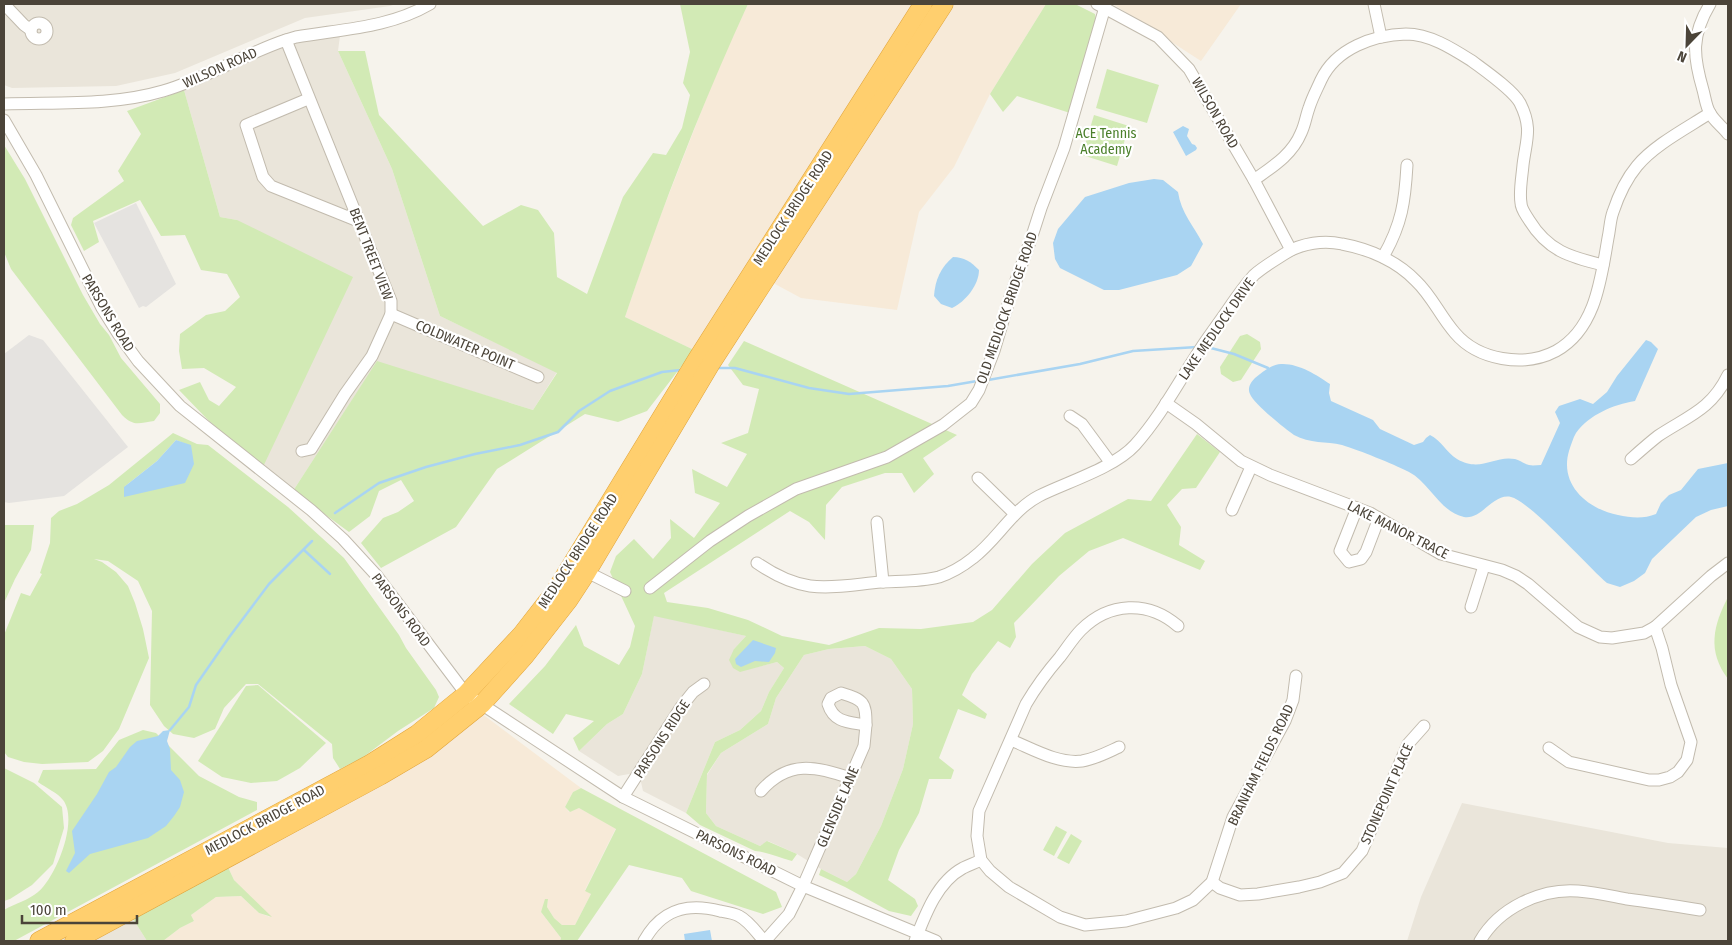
<svg xmlns="http://www.w3.org/2000/svg" width="1732" height="945" font-family="'Fira Sans Condensed',sans-serif">
	<style>
		.residential { fill: #eae5da }
		.commercial { fill: #f7ead8 }
		.green { fill: #d2eab5; fill-rule: evenodd }
		.parking { fill: #e5e3e0 }
		.water { fill: #a9d4f2 }
		.lines { fill: none; stroke-linecap: round; stroke-linejoin: round }
		.stream { stroke: #a9d4f2; stroke-width: 2.5 }
		.minor-casing { stroke: #c2bbae; stroke-width: 13 }
		.highway-casing { stroke: #e0a43c; stroke-width: 19 }
		.minor { stroke: #fff; stroke-width: 11 }
		.highway { stroke: #ffcf6e; stroke-width: 18 }
		.labels { text-anchor: middle; dominant-baseline: central; stroke-width: 4.5; stroke-linejoin: round; paint-order: stroke }
		.street-label { font-size: 14px; fill: #4b4439; stroke: #fff }
		.park-label { font-size: 14px; fill: #4a7f2a; stroke: #fff }
	</style>
	<rect width="100%" height="100%" fill="#f6f3ec"/>
	<!-- residential -->
	<g class="residential">
		<polygon points="4,4 396,4 390,6 305,18 175,73 116,86 12,88 4,85"/>
		<polygon points="341,28 338,51 392,169 440,316 557,372 533,410 377,362 293,491 262,469 237,220 220,217 184,90 274,48"/>
		<polygon points="654,615 746,636 734,649 740,671 777,662 784,668 769,692 761,711 740,730 715,742 686,813 643,791 641,782 629,774 618,776 579,751 607,724 623,714 642,674"/>
		<polygon points="865,646 891,659 912,689 913,724 903,769 881,826 856,874 847,882 821,869 797,854 768,841 760,846 716,826 706,813 707,775 721,753 768,724 776,698 804,655 829,649"/>
		<polygon points="1462,803 1668,843 1728,848 1728,941 1407,941 1421,897"/>
		<polygon points="123,903 147,941 57,941"/>
	</g>
	<!-- commercial -->
	<g class="commercial">
		<polygon points="748,4 1046,4 990,94 954,167 919,212 897,310 801,298 762,277 694,350 625,317 651,240 719,66"/>
		<polygon points="1113,4 1241,4 1201,61"/>
		<polygon points="465,701 581,788 573,792 565,807 569,812 579,808 616,828 585,890 591,894 575,925 562,925 554,918 547,907 548,899 541,912 561,938 560,941 163,941 180,928 194,921 191,915 216,897 241,896 259,913 270,917 234,880 219,848"/>
	</g>
	<!-- green -->
	<g class="green">
		<path d="M 680,4 L 748,4 C 701,106 661,210 625,317 L 694,350 L 647,411 L 618,422 L 585,414 L 497,469 L 456,527 L 381,568 L 361,543 L 383,518 L 398,512 L 414,501 L 401,480 L 379,491 L 370,516 L 349,532 L 293,491 L 377,361 L 533,410 L 557,373 L 440,316 L 392,169 L 338,51 L 365,51 L 379,115 L 483,226 L 521,205 L 538,210 L 554,233 L 557,277 L 587,294 L 623,197 L 653,153 L 666,155 L 682,128 L 690,95 L 683,83 L 690,52 Z"/>
		<polygon points="1046,4 1075,4 1095,14 1097,25 1070,113 1017,96 1003,112 990,94"/>
		<polygon points="1107,69 1159,85 1147,123 1096,108"/>
		<polygon points="184,90 220,217 237,220 353,277 262,469 207,419 179,390 200,382 209,400 219,406 236,387 204,368 182,369 179,351 180,334 206,315 225,311 240,297 227,274 201,270 185,235 161,236 140,200 93,221 99,242 84,251 71,225 73,218 124,181 118,171 141,134 127,111"/>
		<polygon points="1094,115 1129,126 1117,166 1082,155"/>
		<path d="M 4,145 L 25,179 L 83,295 L 100,324 L 109,335 L 121,358 L 160,404 L 160,413 L 154,421 C 139,423 134,427 122,415 L 11,269 L 4,252 Z"/>
		<polygon points="1247,334 1260,342 1261,349 1241,380 1233,382 1221,374 1220,367 1240,336"/>
		<path d="M 744,341 L 957,435 L 923,458 L 934,474 L 914,493 L 902,473 L 885,473 L 842,487 L 826,505 L 825,540 L 809,522 L 790,511 L 664,593 L 667,602 L 708,608 L 748,620 L 782,636 L 829,645 L 879,628 L 921,629 L 973,622 L 992,610 L 1032,564 L 1065,533 L 1128,499 L 1151,501 L 1197,434 L 1220,452 L 1196,488 L 1182,489 L 1167,505 L 1181,527 L 1179,545 L 1205,561 L 1200,570 L 1123,538 L 1089,551 L 1059,576 L 1014,623 L 1016,637 L 1010,648 L 998,641 L 972,674 L 962,695 L 987,714 L 985,719 L 958,709 L 939,758 L 954,770 L 951,779 L 929,779 L 919,813 L 899,850 L 888,880 L 915,899 L 918,906 L 911,916 L 889,911 L 845,887 L 819,875 L 821,869 L 847,882 L 856,874 L 881,826 L 903,769 L 913,724 L 912,689 L 891,659 L 865,646 L 829,649 L 804,655 L 776,698 L 768,724 L 721,753 L 707,774 L 706,813 L 716,826 L 760,846 L 767,841 L 797,854 L 792,861 C 779,858 768,852 755,851 L 700,825 L 686,813 L 715,742 L 740,730 L 761,711 L 769,692 L 784,668 L 777,662 L 740,672 L 733,668 L 729,660 L 734,649 L 746,636 L 654,616 L 642,674 L 623,714 L 607,724 L 579,751 L 573,738 L 594,721 L 566,714 L 553,734 L 509,704 L 545,666 L 576,625 L 584,646 L 619,665 L 630,647 L 635,626 L 610,572 L 616,556 L 634,539 L 653,559 L 671,538 L 670,519 L 694,538 L 720,503 L 695,493 L 692,469 L 727,487 L 747,454 L 721,443 L 748,433 L 759,389 L 743,385 L 728,365 Z"/>
		<path d="M 173,433 L 197,444 L 208,445 L 288,507 L 344,558 L 399,635 L 406,648 L 436,690 L 439,697 L 434,708 L 398,731 L 362,758 L 340,769 L 333,758 L 332,744 L 258,684 L 246,684 L 224,708 L 215,729 L 194,738 L 173,734 L 164,726 L 150,705 L 152,611 L 138,581 L 108,561 L 94,559 L 102,562 L 116,572 L 128,586 L 135,603 L 143,629 L 149,658 L 119,729 L 103,751 L 88,762 L 42,764 L 24,762 L 8,757 L 4,752 L 4,635 L 21,593 L 30,596 L 42,574 L 40,573 L 50,543 L 51,518 L 59,511 L 77,504 L 109,485 ZM 176,440 L 191,446 L 124,487 L 157,461 Z"/>
		<polygon points="4,525 34,525 31,550 15,579 4,603"/>
		<path d="M 1728,597 L 1728,679 C 1707,651 1713,626 1728,597 Z"/>
		<polygon points="258,685 326,743 300,768 277,781 251,783 222,777 198,761 246,686"/>
		<path d="M 143,730 L 156,733 L 199,776 L 239,797 L 257,802 L 257,810 L 14,941 L 4,941 L 4,910 C 14,904 29,900 38,892 C 56,877 79,820 63,800 C 58,793 46,788 38,782 L 43,770 L 96,769 L 119,740 Z"/>
		<polygon points="4,768 34,783 62,807 64,828 53,864 32,885 10,899 4,901"/>
		<polygon points="581,788 776,892 782,907 763,914 691,891 682,878 629,865 577,941 560,941 561,938 541,912 545,899 548,899 547,907 554,918 562,925 575,925 591,894 585,891 616,829 579,808 570,812 565,807 573,792"/>
		<polygon points="1056,826 1067,832 1054,856 1043,850"/>
		<polygon points="1071,834 1082,841 1069,864 1057,858"/>
		<polygon points="219,848 234,880 272,917 259,913 241,896 216,897 191,915 194,921 180,928 163,941 147,941 123,903"/>
	</g>
	<!-- parking -->
	<g class="parking">
		<polygon points="136,203 176,284 146,307 143,306 139,308 94,223"/>
		<polygon points="29,335 43,340 128,447 64,496 9,503 4,502 4,354"/>
	</g>
	<!-- water -->
	<g class="water">
		<polygon points="1183,126 1189,129 1187,136 1192,144 1195,145 1197,148 1196,150 1186,156 1173,132"/>
		<path d="M 1154,179 L 1163,180 L 1178,192 C 1181,213 1194,226 1203,244 L 1191,266 L 1177,275 L 1119,290 L 1104,290 L 1060,268 L 1055,259 L 1053,243 L 1058,229 L 1085,197 L 1129,183 Z"/>
		<path d="M 953,257 C 964,257 971,262 979,270 C 979,285 965,302 952,308 L 941,304 L 934,296 C 935,280 941,267 953,257 Z"/>
		<path d="M 1646,340 L 1651,342 L 1658,349 L 1635,401 C 1613,405 1590,414 1576,433 C 1573,438 1571,445 1569,451 C 1559,485 1588,509 1618,515 C 1631,518 1644,519 1656,514 L 1661,503 L 1669,495 L 1681,490 L 1698,469 L 1728,463 L 1728,506 L 1711,510 L 1696,517 L 1652,559 L 1645,573 L 1634,581 L 1620,587 L 1607,583 C 1587,566 1531,502 1511,497 C 1493,493 1482,520 1464,517 C 1440,512 1430,483 1409,472 C 1391,463 1361,451 1342,445 C 1326,441 1310,444 1294,435 C 1285,429 1253,403 1250,394 C 1247,388 1251,382 1255,378 C 1262,372 1272,364 1281,364 C 1298,363 1317,375 1330,384 L 1329,393 L 1331,401 L 1373,420 L 1380,429 L 1414,445 L 1423,442 L 1426,438 L 1430,435 C 1441,440 1446,452 1457,459 C 1481,473 1494,455 1515,459 C 1520,460 1524,464 1529,465 C 1533,466 1537,465 1541,465 L 1560,423 L 1555,412 L 1559,406 L 1580,399 L 1593,404 L 1607,392 L 1617,376 Z"/>
		<polygon points="176,440 191,445 194,464 185,483 124,497 124,487 157,461"/>
		<polygon points="753,640 776,648 775,653 769,662 755,661 741,667 736,664 735,659"/>
		<polygon points="170,730 167,741 170,749 171,770 180,780 184,792 180,807 174,816 166,826 148,838 90,854 69,873 66,871 75,853 72,831 97,794 109,772 116,767 130,747 137,741 158,736 163,731"/>
		<polygon points="710,930 712,941 685,941 684,934"/>
	</g>
	<g class="lines">
		<!-- stream -->
		<g class="stream">
			<polyline points="1207,347 1234,354 1268,368"/>
			<polyline points="717,368 735,368 809,388 849,394 948,386 977,381"/>
			<polyline points="988,380 1080,364 1133,351 1197,347"/>
			<polyline points="335,513 379,483 426,467 475,454 520,445 558,432 579,411 610,391 662,372 681,370"/>
			<polyline points="304,550 330,574"/>
			<polyline points="170,730 189,707 196,685 230,636 269,584 312,541"/>
		</g>
		<defs>
			<g id="minor">
				<polyline points="4,4 24,25 31,30"/>
				<polyline points="1097,4 1158,37 1189,69 1254,180 1291,250"/>
				<polyline points="1374,4 1381,37"/>
				<path d="M 1710,4 C 1691,36 1693,56 1703,90 C 1705,97 1706,107 1710,113 C 1714,121 1723,127 1728,134"/>
				<circle cx="39" cy="31" r="8"/>
				<polyline points="286,40 391,301 391,314 372,356 345,394 311,449 302,451"/>
				<polyline points="308,99 246,125 263,177 271,186 358,221"/>
				<path d="M 4,104 C 56,102 112,106 163,91 C 205,79 244,54 286,40 L 296,37 C 342,29 389,28 430,4"/>
				<polyline points="4,120 36,175 102,308 119,335 138,361 180,406 311,510 343,539 377,576 466,694 623,797 803,886 936,941"/>
				<path d="M 1254,180 C 1272,167 1292,155 1301,133 C 1305,125 1306,116 1309,108 C 1312,98 1317,89 1321,80 C 1336,48 1374,35 1406,34 C 1430,34 1453,49 1472,61 C 1484,70 1513,90 1520,103 C 1533,129 1526,140 1523,165 C 1522,177 1519,192 1521,203 C 1521,209 1526,215 1529,220 C 1548,251 1570,257 1603,265"/>
				<path d="M 1383,257 C 1402,224 1405,201 1407,165"/>
				<polyline points="391,314 538,377"/>
				<polyline points="1166,403 1196,424 1241,461 1270,475 1370,513 1441,554 1502,570 1516,576 1528,584 1578,627 1600,637 1612,638 1644,633 1655,627 1711,576 1728,563"/>
				<polyline points="1070,416 1082,424 1110,462"/>
				<path d="M 1631,459 C 1640,451 1649,443 1658,436 C 1688,416 1711,410 1728,375"/>
				<polyline points="978,478 1015,514"/>
				<polyline points="1357,508 1340,551 1349,562 1361,559 1366,552 1379,518"/>
				<polyline points="1232,510 1251,467"/>
				<polyline points="877,522 883,582"/>
				<path d="M 757,563 C 773,574 790,583 810,586 C 833,589 858,584 881,582 C 900,581 920,582 939,577 C 951,573 963,566 973,558 C 997,540 1012,510 1039,496 C 1067,482 1114,468 1135,445 C 1161,416 1179,381 1201,348 C 1209,336 1218,324 1227,311 C 1235,299 1244,286 1254,275 C 1263,267 1275,260 1286,253 C 1302,243 1324,240 1342,244 C 1369,249 1397,261 1416,281 C 1432,296 1440,316 1455,333 C 1478,360 1524,368 1556,351 C 1596,329 1601,278 1608,238 C 1610,229 1610,220 1613,212 C 1618,197 1627,178 1637,166 C 1654,145 1687,128 1710,113"/>
				<polyline points="587,572 625,591"/>
				<polyline points="650,588 710,541 748,516 796,489 887,457 943,425 971,403 979,390 994,351 1011,294 1031,239 1041,208 1064,148 1105,7"/>
				<polyline points="1471,607 1484,566"/>
				<path d="M 1178,626 C 1148,600 1109,602 1081,630 C 1073,638 1067,648 1060,657 C 1047,672 1036,687 1026,704 L 979,811 L 977,836 L 981,860 L 990,871 L 1009,887 L 1060,917 L 1085,925 L 1126,921 L 1176,908 L 1193,900 L 1212,882 L 1233,817 L 1285,721 L 1293,700 L 1296,676"/>
				<path d="M 841,693 C 864,700 866,702 866,725 C 849,722 834,723 828,704 L 831,698 Z"/>
				<path d="M 1011,740 C 1033,749 1058,764 1082,761 C 1095,759 1108,752 1119,747"/>
				<polyline points="1549,748 1569,762 1649,780 1659,780 1670,777 1678,772 1687,760 1691,742 1671,685 1662,648 1655,627"/>
				<path d="M 761,791 C 788,760 816,766 850,778"/>
				<polyline points="623,797 681,707 693,692 704,684"/>
				<polyline points="1212,882 1220,888 1240,895 1258,894 1299,887 1320,882 1343,873 1362,851 1408,744 1424,726"/>
				<path d="M 644,941 C 661,910 686,902 720,911 C 726,912 734,913 739,916 C 749,921 757,933 764,941"/>
				<polyline points="765,941 789,914 803,886 864,746 866,725"/>
				<path d="M 915,941 C 925,915 937,882 963,868 C 969,865 975,863 981,860"/>
				<path d="M 1480,941 C 1499,908 1541,888 1578,891 C 1594,892 1611,896 1627,899 C 1651,902 1676,906 1700,910"/>
			</g>
			<g id="highway">
				<polyline points="39,941 368,765 417,734 466,694 521,635 556,590 697,359 923,4"/>
				<polyline points="74,941 380,776 426,749 482,704 525,656 568,601 587,572 712,362 944,4"/>
			</g>
		</defs>
		<!-- minor casing -->
		<use href="#minor" class="minor-casing"/>
		<!-- highway casing -->
		<use href="#highway" class="highway-casing"/>
		<!-- minor -->
		<use href="#minor" class="minor"/>
		<!-- highway -->
		<use href="#highway" class="highway"/>
	</g>
	<g class="labels">
		<!-- street labels -->
		<g class="street-label">
			<text transform="translate(220 68) rotate(-24)">WILSON ROAD</text>
			<text transform="translate(1215 113) rotate(60)">WILSON ROAD</text>
			<text transform="translate(793 208) rotate(-57)">MEDLOCK BRIDGE ROAD</text>
			<text transform="translate(371 254) rotate(69)">BENT TREET VIEW</text>
			<text transform="translate(1007 308) rotate(-71)">OLD MEDLOCK BRIDGE ROAD</text>
			<text transform="translate(108 313) rotate(59)">PARSONS ROAD</text>
			<text transform="translate(1217 329) rotate(-55)">LAKE MEDLOCK DRIVE</text>
			<text transform="translate(465 345) rotate(23)">COLDWATER POINT</text>
			<text transform="translate(1398 530) rotate(27)">LAKE MANOR TRACE</text>
			<text transform="translate(578 551) rotate(-57)">MEDLOCK BRIDGE ROAD</text>
			<text transform="translate(401 610) rotate(53)">PARSONS ROAD</text>
			<text transform="translate(662 739) rotate(-57)">PARSONS RIDGE</text>
			<text transform="translate(1261 765) rotate(-64)">BRANHAM FIELDS ROAD</text>
			<text transform="translate(1387 794) rotate(-66)">STONEPOINT PLACE</text>
			<text transform="translate(838 807) rotate(-67)">GLENSIDE LANE</text>
			<text transform="translate(265 820) rotate(-28)">MEDLOCK BRIDGE ROAD</text>
			<text transform="translate(736 853) rotate(26)">PARSONS ROAD</text>
		</g>
		<!-- park labels -->
		<g class="park-label">
			<text x="1106" y="133">ACE Tennis<tspan x="1106" dy="16">Academy</tspan></text>
		</g>
	</g>
	<!-- border -->
	<rect width="1732" height="945" fill="none" stroke="#4b4439" stroke-width="10"/>
	<!-- north arrow -->
	<g transform="translate(1687 45) rotate(203)" stroke="#ffffff" stroke-width="4" paint-order="stroke">
	<path d="M0-4L9 19L0 12L-9 19Z" fill="#4b4439"/>
	<text y="-8" font-size="14" font-weight="bold" text-anchor="middle" fill="#4b4439">N</text>
	</g>
	<!-- scale -->
	<path d="M22 915v8h115v-8" fill="none" stroke="#4b4439" stroke-width="2.5"/>
	<text x="30" y="915" font-size="15" fill="#4b4439" stroke="#ffffff" stroke-width="4" paint-order="stroke">100 m</text>
</svg>
